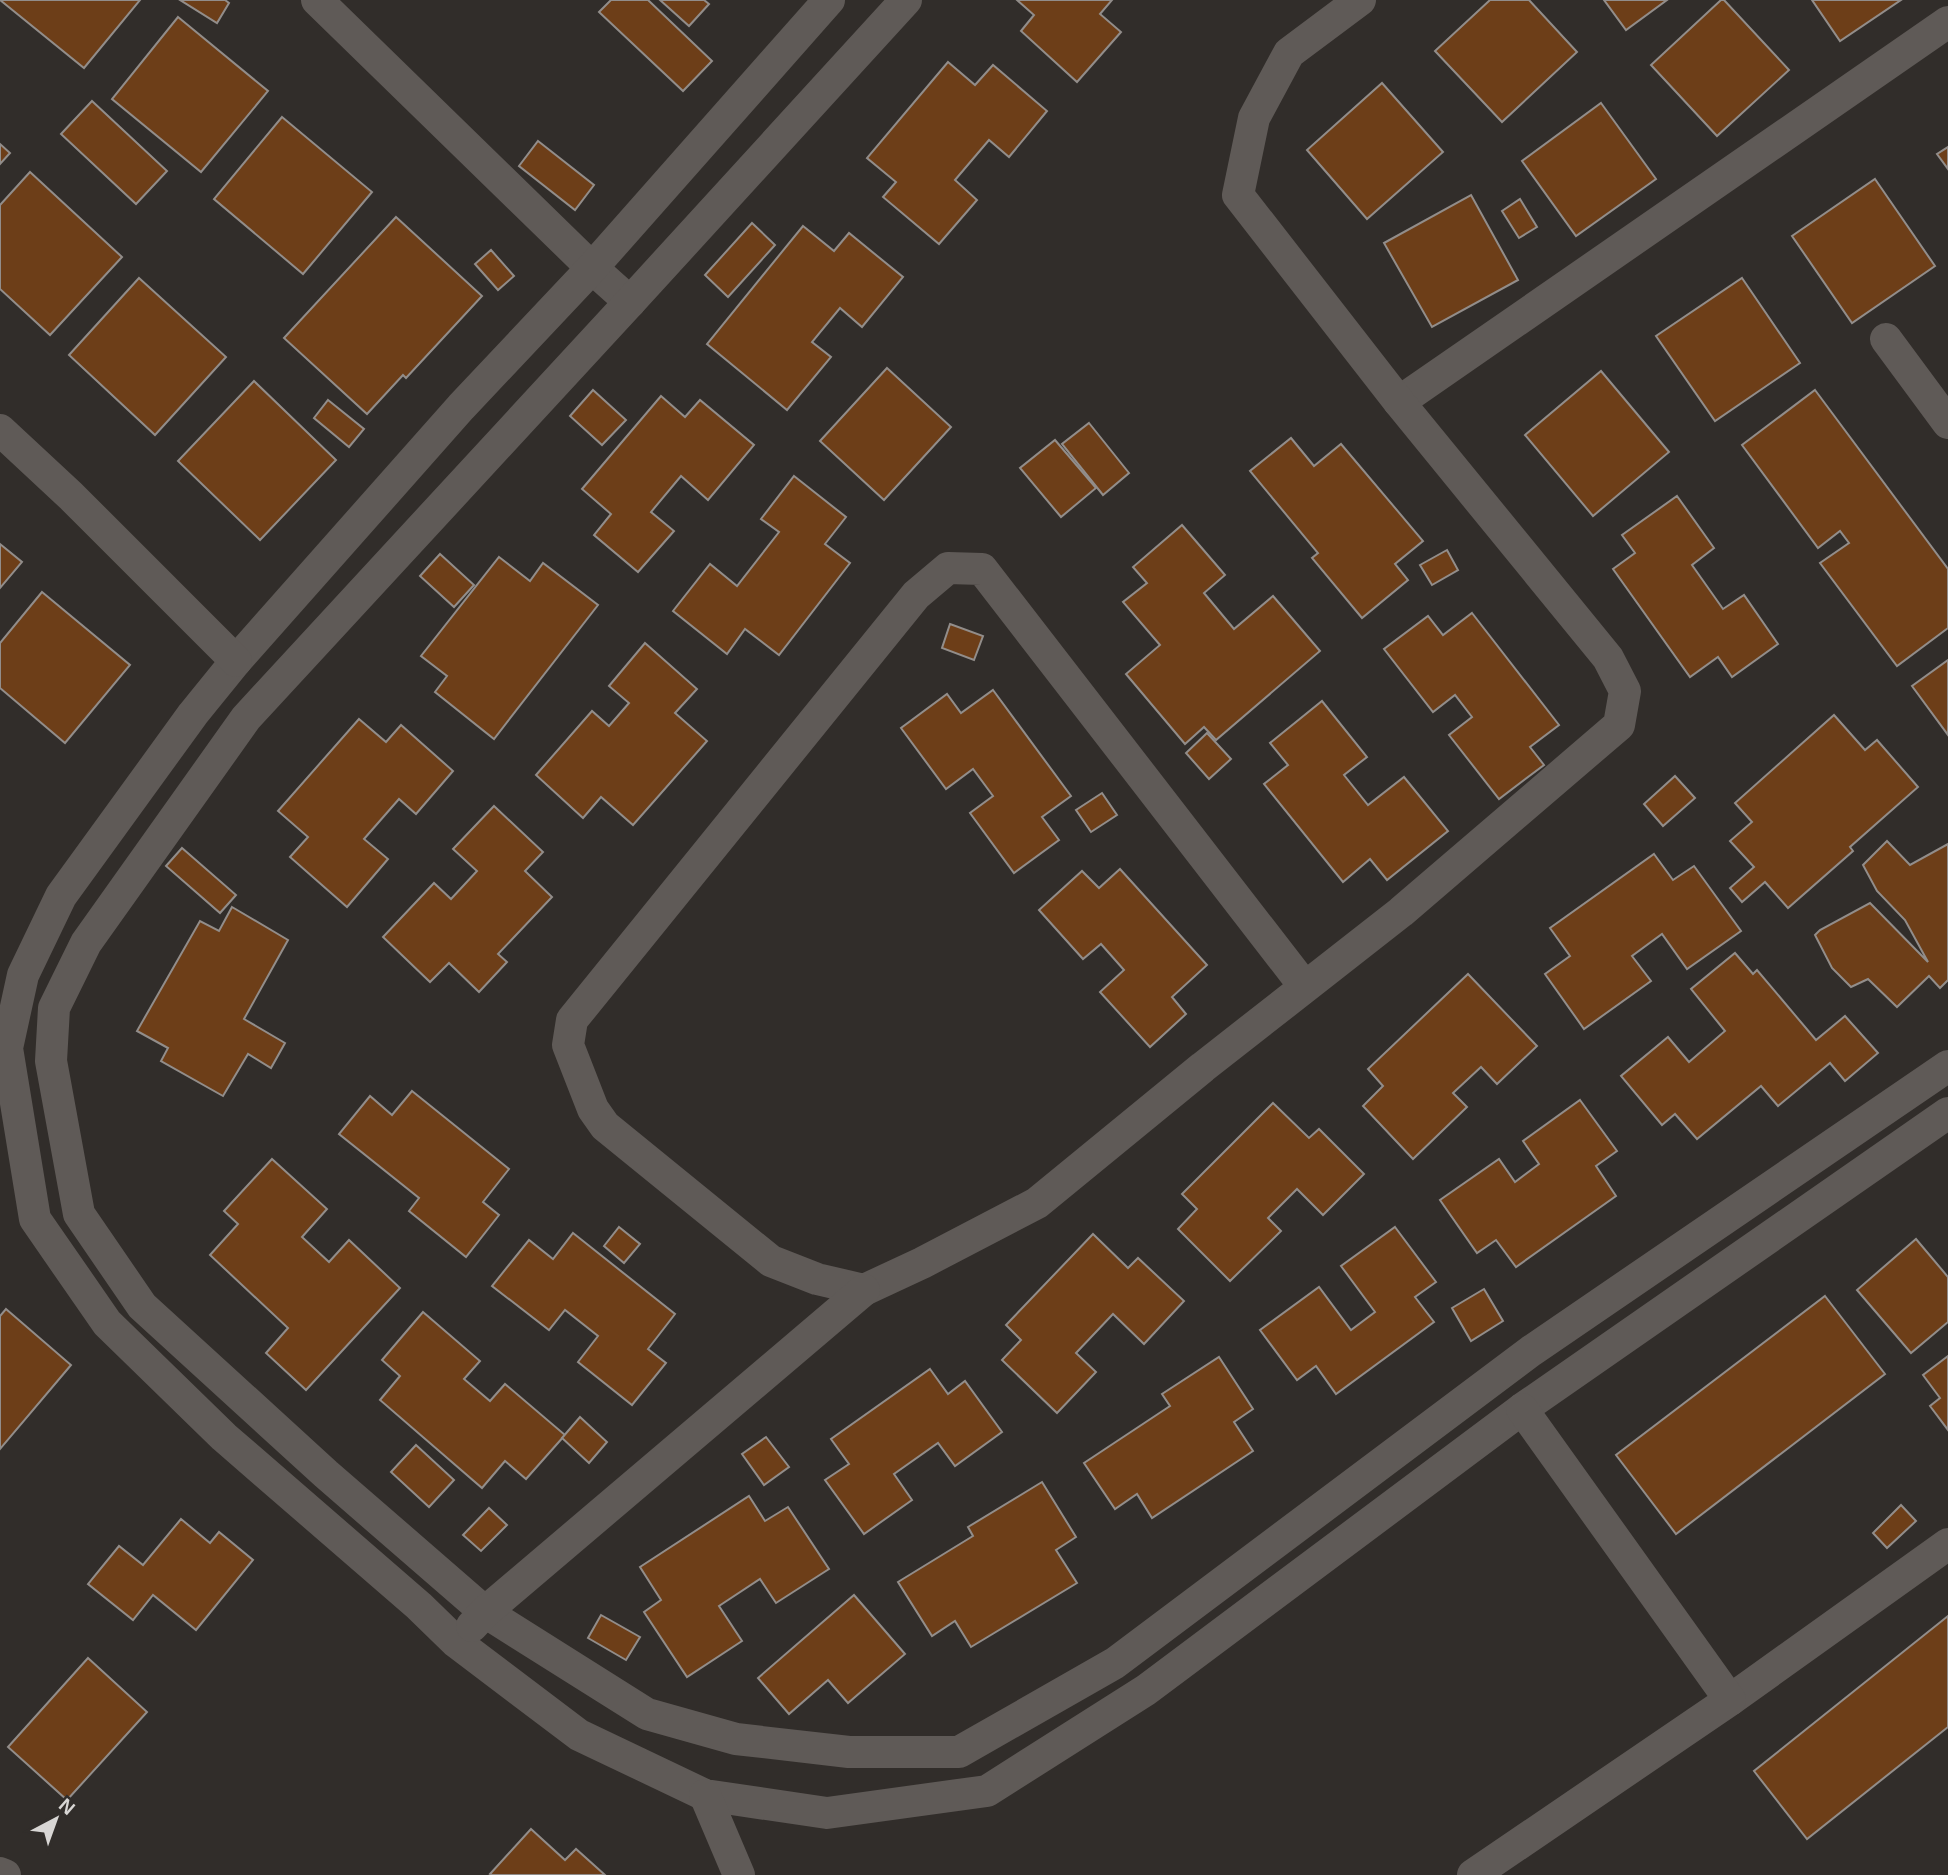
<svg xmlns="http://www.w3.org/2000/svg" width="1948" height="1875" font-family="Helvetica,sans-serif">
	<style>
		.building { fill: #6d3e18; stroke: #928d8a; stroke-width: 2 }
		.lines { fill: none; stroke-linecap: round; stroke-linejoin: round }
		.street { stroke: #5f5a57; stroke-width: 32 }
	</style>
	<rect width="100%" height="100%" fill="#312d2a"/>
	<!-- building -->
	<g class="building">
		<polygon points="0,0 140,0 84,68"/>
		<polygon points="180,0 225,0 229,3 217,23"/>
		<polygon points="611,0 648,0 712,61 683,91 599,12"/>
		<polygon points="660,0 704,0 709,4 689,26"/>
		<polygon points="1017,0 1112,0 1100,14 1121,32 1077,82 1021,31 1034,15"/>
		<polygon points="1490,0 1529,0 1577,52 1502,122 1435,51"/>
		<polygon points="1604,0 1667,0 1626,30"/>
		<polygon points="1721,0 1724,0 1789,70 1717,136 1651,65"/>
		<polygon points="1812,0 1901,0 1840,41"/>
		<polygon points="178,17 268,91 201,172 112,99"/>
		<polygon points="948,62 975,85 993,65 1047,111 1009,157 989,140 955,180 977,200 939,244 883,197 896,182 867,158"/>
		<polygon points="1382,83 1443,152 1367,219 1307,150"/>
		<polygon points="92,101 167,171 136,204 61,134"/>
		<polygon points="1601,103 1656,179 1576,236 1522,161"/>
		<polygon points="282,117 372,192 303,274 214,199"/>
		<polygon points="538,141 594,185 575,210 519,166"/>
		<polygon points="0,144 10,153 0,164"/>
		<polygon points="1948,147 1948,169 1937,154"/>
		<polygon points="30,172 122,257 50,335 0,289 0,205"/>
		<polygon points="1875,179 1935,266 1852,323 1792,236"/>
		<polygon points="1471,195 1518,280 1432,327 1384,243"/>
		<polygon points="1520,199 1537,227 1519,238 1502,211"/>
		<polygon points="396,217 482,296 406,378 403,375 367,414 284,338"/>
		<polygon points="752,223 775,245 728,297 705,275"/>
		<polygon points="803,226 834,251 849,233 903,277 862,327 840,308 812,342 831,357 787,410 707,344"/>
		<polygon points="491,250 514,276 498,290 475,264"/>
		<polygon points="139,278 226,357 155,435 69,355"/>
		<polygon points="1742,278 1800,363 1715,421 1656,336"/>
		<polygon points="887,368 951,427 884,500 820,441"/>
		<polygon points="1601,371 1669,452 1593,516 1525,435"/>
		<polygon points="254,381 336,460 260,540 178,461"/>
		<polygon points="593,390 626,420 602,445 570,416"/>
		<polygon points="1815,390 1948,569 1948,628 1897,666 1820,563 1849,543 1840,531 1818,548 1742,445"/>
		<polygon points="661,396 685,417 700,400 754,445 708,500 681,476 651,512 674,531 638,572 594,535 611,514 582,489"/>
		<polygon points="328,400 364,429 349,447 314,418"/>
		<polygon points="1089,423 1129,473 1103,495 1062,444"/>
		<polygon points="1291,438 1314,466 1341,444 1423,541 1395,564 1408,580 1362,618 1312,558 1318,553 1250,471"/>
		<polygon points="1055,440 1096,488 1061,517 1020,468"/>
		<polygon points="794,476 846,517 825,544 850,563 779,655 745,629 727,654 673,611 710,564 737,586 779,532 761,519"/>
		<polygon points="1677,496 1714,548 1692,565 1723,609 1744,595 1778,644 1732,677 1718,657 1690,677 1613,569 1635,553 1622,535"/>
		<polygon points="1182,525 1225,575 1204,593 1234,629 1273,596 1320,651 1216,740 1204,727 1185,744 1126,674 1160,645 1123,602 1147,583 1133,567"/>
		<polygon points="0,544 22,562 0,588"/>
		<polygon points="1447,550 1458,570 1432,585 1420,565"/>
		<polygon points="440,554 474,585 454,607 420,576"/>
		<polygon points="499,557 530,581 543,563 598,605 494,739 435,692 447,676 421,656"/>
		<polygon points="42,592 130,665 65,743 0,688 0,643"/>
		<polygon points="1472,613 1559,725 1530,747 1544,765 1499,799 1449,735 1472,717 1455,695 1433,712 1384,649 1428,616 1443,635"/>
		<polygon points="950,624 983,636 974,660 942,648"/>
		<polygon points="645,643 697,689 675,713 707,741 633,825 601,797 583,818 536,775 592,711 609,726 629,703 609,686"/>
		<polygon points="1948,660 1948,735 1912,686"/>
		<polygon points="993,690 1071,796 1042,817 1059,840 1014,873 970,813 993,796 973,769 946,789 901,728 947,694 961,713"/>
		<polygon points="1322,701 1367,757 1344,775 1368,805 1404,777 1448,831 1387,880 1370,859 1343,882 1264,784 1288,765 1270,743"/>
		<polygon points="1834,715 1865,750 1877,740 1918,787 1850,847 1853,851 1788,908 1765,882 1742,902 1730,888 1754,867 1730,841 1752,822 1735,803"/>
		<polygon points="359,719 386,742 401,725 453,771 416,814 399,799 364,839 388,859 347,907 290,857 308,837 278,811"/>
		<polygon points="1207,733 1231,759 1209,779 1186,753"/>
		<polygon points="1675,776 1695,798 1663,826 1644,804"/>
		<polygon points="1102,793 1117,815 1091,832 1076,810"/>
		<polygon points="494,806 543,852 525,871 552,897 498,954 507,962 479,992 449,963 430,982 383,937 434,883 451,899 477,871 453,849"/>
		<polygon points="1887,841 1910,865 1948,844 1948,980 1940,988 1929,976 1897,1007 1868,979 1851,987 1832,968 1815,935 1820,930 1870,903 1928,962 1905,920 1877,891 1863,865"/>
		<polygon points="182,848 236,895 220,913 166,866"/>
		<polygon points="1654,854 1673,880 1694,866 1741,931 1687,969 1662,934 1632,956 1651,981 1584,1029 1545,974 1570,956 1550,928"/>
		<polygon points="1120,869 1207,965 1172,997 1186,1014 1150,1047 1100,992 1124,970 1101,944 1083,959 1039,910 1082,871 1099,888"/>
		<polygon points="232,907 288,940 244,1019 285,1043 271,1068 248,1054 223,1096 161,1061 168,1048 137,1031 200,921 219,931"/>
		<polygon points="1735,953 1753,974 1757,970 1816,1040 1845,1016 1878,1053 1845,1081 1830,1063 1778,1106 1761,1086 1697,1139 1675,1114 1662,1125 1621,1076 1668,1037 1689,1062 1725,1031 1691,989"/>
		<polygon points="1468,974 1537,1046 1497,1084 1481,1067 1453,1093 1467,1107 1413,1159 1363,1106 1383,1086 1368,1069"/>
		<polygon points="412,1091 509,1169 483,1202 499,1215 466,1257 409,1211 419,1198 339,1134 370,1096 392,1115"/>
		<polygon points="1580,1100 1617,1151 1596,1166 1616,1196 1516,1267 1496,1240 1477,1253 1440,1200 1499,1159 1515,1182 1539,1164 1523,1141"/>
		<polygon points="1273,1103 1309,1138 1319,1129 1364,1174 1323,1215 1297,1189 1268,1218 1281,1231 1230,1281 1178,1229 1197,1209 1182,1194"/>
		<polygon points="272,1159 327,1209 302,1237 329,1262 349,1240 400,1288 306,1390 266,1353 288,1328 210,1255 238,1224 224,1211"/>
		<polygon points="619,1227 640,1244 624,1263 604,1246"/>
		<polygon points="1395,1227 1436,1282 1415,1297 1434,1322 1336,1394 1316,1366 1297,1380 1260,1330 1319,1287 1351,1330 1375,1312 1341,1266"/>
		<polygon points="573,1233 675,1314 648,1349 666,1363 632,1405 578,1362 598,1336 565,1310 549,1330 492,1286 529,1240 553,1259"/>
		<polygon points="1093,1234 1128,1268 1138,1258 1184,1301 1144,1344 1113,1314 1076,1353 1096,1372 1057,1413 1002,1360 1021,1340 1006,1325"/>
		<polygon points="1916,1239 1948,1277 1948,1322 1911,1353 1857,1290"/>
		<polygon points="1484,1289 1503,1321 1471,1341 1452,1308"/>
		<polygon points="1825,1296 1885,1374 1676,1534 1616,1455"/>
		<polygon points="6,1309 71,1365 0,1449 0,1316"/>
		<polygon points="423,1312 480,1361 464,1379 490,1401 505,1384 565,1435 526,1479 505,1461 482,1488 380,1400 400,1376 382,1360"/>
		<polygon points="1948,1356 1948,1430 1930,1406 1940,1398 1923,1375"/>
		<polygon points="1219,1357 1253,1409 1234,1422 1253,1451 1152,1518 1137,1494 1115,1509 1084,1463 1170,1406 1162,1394"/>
		<polygon points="930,1369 948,1394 965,1381 1002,1432 955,1466 938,1443 894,1474 912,1500 864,1534 825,1480 849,1464 831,1439"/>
		<polygon points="580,1417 607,1442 589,1463 562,1438"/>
		<polygon points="766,1437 789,1467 764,1485 742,1454"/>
		<polygon points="416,1445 454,1480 429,1507 391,1472"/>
		<polygon points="1042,1482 1076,1537 1056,1550 1077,1583 971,1647 955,1621 932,1636 898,1582 973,1536 968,1527"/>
		<polygon points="749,1496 765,1521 788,1507 829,1569 776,1603 760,1579 719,1606 742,1641 687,1677 644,1612 661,1600 640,1567"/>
		<polygon points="1901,1505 1916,1521 1887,1548 1873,1533"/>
		<polygon points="489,1508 507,1525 481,1551 463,1535"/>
		<polygon points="181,1519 210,1543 219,1532 253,1560 196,1630 153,1595 133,1620 88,1584 119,1546 143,1565"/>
		<polygon points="854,1595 905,1654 848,1703 828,1680 789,1714 758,1678"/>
		<polygon points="601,1615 640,1637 626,1660 588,1638"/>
		<polygon points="1948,1616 1948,1727 1807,1839 1754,1771"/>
		<polygon points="88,1658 147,1712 67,1800 8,1747"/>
		<polygon points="531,1829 565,1860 576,1849 605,1875 492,1875 490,1874"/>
	</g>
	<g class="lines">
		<!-- street -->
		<g class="street">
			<polyline points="317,0 592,268 630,302"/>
			<polyline points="829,0 592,268 461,407 236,661 193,714 61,896 23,975 7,1048 35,1219 107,1323 224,1437 419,1606 456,1642 579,1735 705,1795 827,1813 987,1791 1146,1690 1522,1409 1948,1113"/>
			<polyline points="906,0 630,302 246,718 86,943 54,1008 51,1061 79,1214 142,1306 326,1474 485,1612 647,1714 736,1739 849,1752 959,1752 1115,1663 1531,1351 1948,1066"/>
			<polyline points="1886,339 1948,423"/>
			<polyline points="1399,402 1948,22"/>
			<polyline points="0,430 71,496 236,661"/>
			<polyline points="1305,987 982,569 948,568 916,595 572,1020 568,1045 593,1109 605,1126 771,1261 817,1279 864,1290 922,1263 1037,1203 1203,1067 1401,912 1619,725 1625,691 1608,658 1399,402 1238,195 1254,118 1289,53 1360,0"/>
			<polyline points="472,1626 485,1612 864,1290"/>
			<polyline points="1730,1700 1948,1544"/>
			<polyline points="705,1795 739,1875"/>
			<polyline points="0,1873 5,1875"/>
			<polyline points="1473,1875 1730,1700 1522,1409"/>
		</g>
	</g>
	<!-- north arrow -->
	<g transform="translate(56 1819) rotate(41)" stroke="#312d2a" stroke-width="5" paint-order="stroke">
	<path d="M0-5L12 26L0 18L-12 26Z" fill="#d8d6d4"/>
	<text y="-10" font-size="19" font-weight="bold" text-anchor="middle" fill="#d8d6d4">N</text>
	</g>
</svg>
